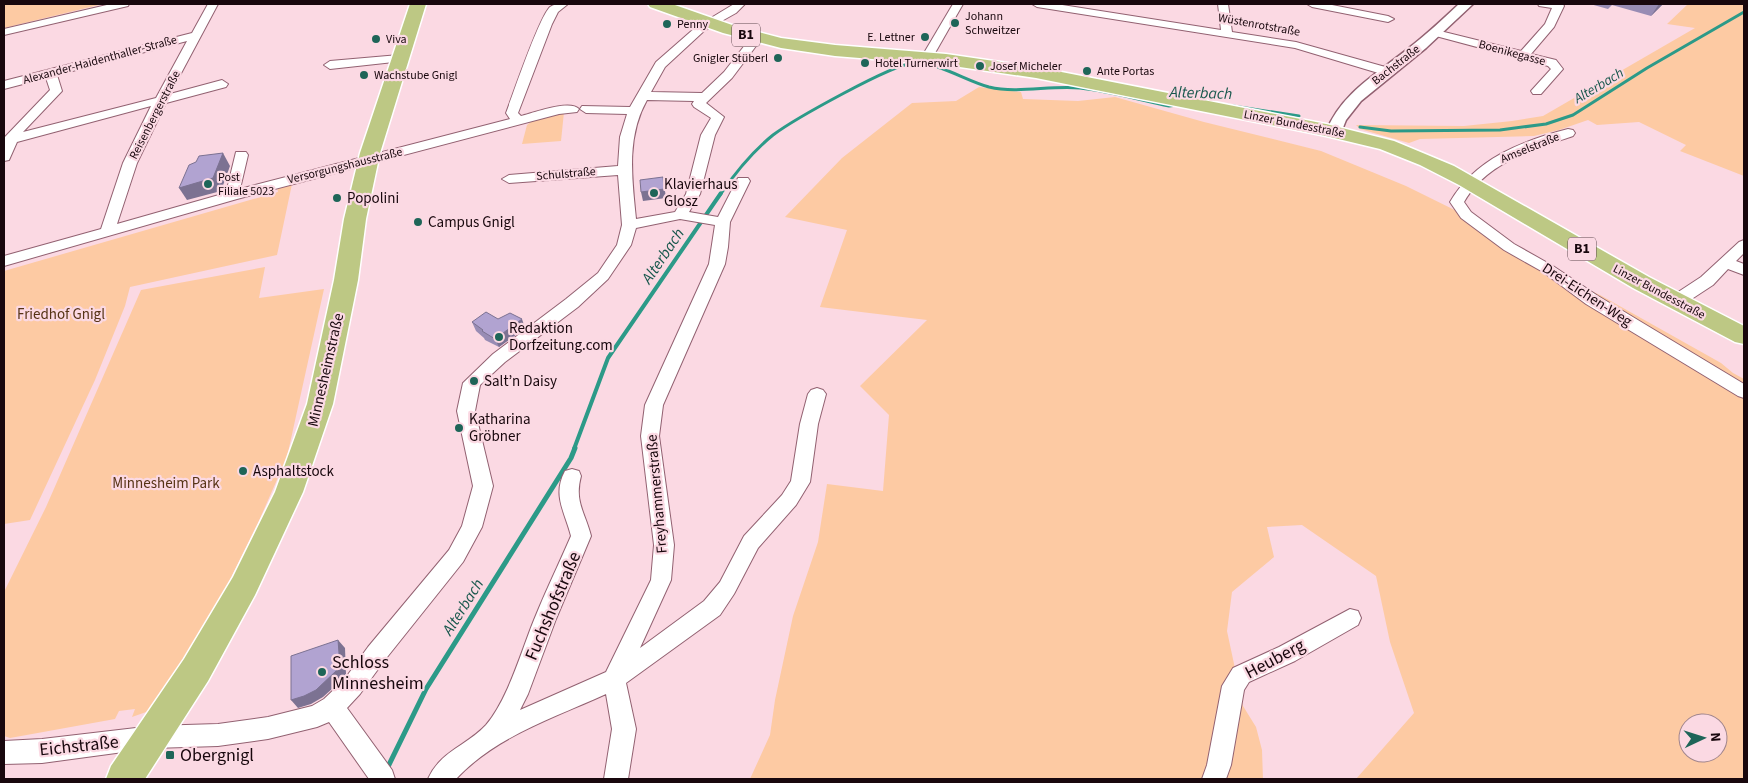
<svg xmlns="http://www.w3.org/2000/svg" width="1748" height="783" font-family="'Source Sans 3',sans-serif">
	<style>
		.green { fill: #fdcaa3; fill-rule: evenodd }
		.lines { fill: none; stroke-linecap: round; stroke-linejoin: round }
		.stream-far2 { stroke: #2c9a88; stroke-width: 3 }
		.stream-far1 { stroke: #2c9a88; stroke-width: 4 }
		.stream { stroke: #2c9a88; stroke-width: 5 }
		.minor-casing { stroke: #926171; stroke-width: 2 }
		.tertiary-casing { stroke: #926171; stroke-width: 3 }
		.primary-casing { stroke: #fff; stroke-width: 3 }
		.minor { fill: #fff; fill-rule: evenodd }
		.tertiary { fill: #fff; fill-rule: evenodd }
		.primary { fill: #bdc884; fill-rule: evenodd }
		.wall { fill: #988cb4 }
		.shaded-wall { fill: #7c7292 }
		.building { fill: #b1a3d1; stroke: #7c7292 }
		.poi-dot { fill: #1e6558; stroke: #fbd9e3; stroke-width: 2 }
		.labels { text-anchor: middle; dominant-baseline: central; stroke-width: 4.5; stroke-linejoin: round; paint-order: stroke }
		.far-poi-label { font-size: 12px; fill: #18070d; stroke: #fbd9e3; text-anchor: start }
		.far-street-label { font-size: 12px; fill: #18070d; stroke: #fbd9e3 }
		.shield { fill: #fbd9e3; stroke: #5c464d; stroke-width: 1 }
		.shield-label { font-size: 14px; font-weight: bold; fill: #18070d }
		.far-water-label { font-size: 14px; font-style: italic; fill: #17574c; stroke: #fbd9e3 }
		.poi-label { font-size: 15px; fill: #18070d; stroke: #fbd9e3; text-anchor: start }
		.street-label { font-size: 15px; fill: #18070d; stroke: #fbd9e3 }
		.park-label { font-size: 15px; fill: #563315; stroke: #fbd9e3 }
		.water-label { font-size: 16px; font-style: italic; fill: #17574c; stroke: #fbd9e3 }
		.near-street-label { font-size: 18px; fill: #18070d; stroke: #fbd9e3 }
		.near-poi-label { font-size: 18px; fill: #18070d; stroke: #fbd9e3; text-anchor: start }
	</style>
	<rect width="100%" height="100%" fill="#fbd9e3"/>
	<!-- green -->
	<g class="green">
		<polygon points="4,4 103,4 4,28"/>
		<polygon points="1688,4 1744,4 1744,176 1680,151 1686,145 1639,122 1597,125 1588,120 1559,130 1534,136 1420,139 1409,143 1360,129 1356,125 1464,126 1512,121 1543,116 1695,28 1667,24"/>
		<path d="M 979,87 L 1021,92 L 1023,99 L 1078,101 L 1115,97 L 1204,122 L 1321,151 L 1406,186 L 1483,224 L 1560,277 L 1600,295 L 1721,363 L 1733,373 L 1744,379 L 1744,779 L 1356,779 L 1414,713 L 1390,642 L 1376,576 L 1302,525 L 1267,527 L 1274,557 L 1232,592 L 1227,631 L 1243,706 L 1256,727 L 1262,750 L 1263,779 L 750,779 L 770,735 L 775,700 L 793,616 L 818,542 L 827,484 L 883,491 L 889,415 L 860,386 L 927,320 L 820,307 L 847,230 L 785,217 L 842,158 L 912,103 L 956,101 ZM 1688,723 L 1718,723 L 1718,753 L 1688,753 Z"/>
		<polygon points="564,112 561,141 522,144 527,125 532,121"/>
		<polygon points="292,184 277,255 130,287 125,306 95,380 30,520 4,524 4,271 278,192 277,187"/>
		<polygon points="265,267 259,298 324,289 287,457 258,523 218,604 164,696 149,711 132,717 135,709 119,711 115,719 10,738 4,736 4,592 46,507 141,290"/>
	</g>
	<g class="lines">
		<!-- stream-far2 -->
		<g class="stream-far2">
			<polyline points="1220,104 1299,116"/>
			<polyline points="1360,127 1391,131 1500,130 1546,124 1573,115 1647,68 1744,12"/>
			<path d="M 720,195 C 735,173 752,152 773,135 C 793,120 892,64 914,63 C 940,63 964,80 989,87 C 1018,94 1050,85 1080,88 C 1109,91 1140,100 1169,106 L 1177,105"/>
		</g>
		<!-- stream-far1 -->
		<polyline class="stream-far1" points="574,449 608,358 721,193"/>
		<!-- stream -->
		<polyline class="stream" points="382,779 426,689 571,458 575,448"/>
		<defs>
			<g id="minor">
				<polygon points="111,4 129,4 128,6 4,35 4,29"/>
				<path d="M 208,4 L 218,4 L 170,94 L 222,80 L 228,84 L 226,87 L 166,103 L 137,163 L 117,224 L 226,193 L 236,152 L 246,152 L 248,155 L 240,189 L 510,119 L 506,113 C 513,95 539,17 550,7 C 555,3 562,4 568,4 L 558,12 L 552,24 L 518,113 L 521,116 C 533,113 570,99 579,109 L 577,112 L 559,114 L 237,199 L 4,266 L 4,256 L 101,229 L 123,163 L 151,106 L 17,142 L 9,160 L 4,161 L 4,138 L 50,90 L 46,78 L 4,89 L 4,81 L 192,33 ZM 187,41 L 156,98 L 23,132 L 62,91 L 57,75 Z"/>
				<path d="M 734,4 L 745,4 L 736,13 L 704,31 L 665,67 L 651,92 L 702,93 L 724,72 L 752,36 L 760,36 L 762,38 L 732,78 L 706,103 L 724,117 L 715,135 L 700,194 L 689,212 L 718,217 L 738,178 L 748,178 L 750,181 L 730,222 L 728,247 L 725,264 L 663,405 L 659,436 L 674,545 L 671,580 L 640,648 L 704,601 L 720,582 L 744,536 L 782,495 L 791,481 L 800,424 L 808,394 L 811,390 L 817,388 L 823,390 L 826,394 L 818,424 L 810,482 L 796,505 L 758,548 L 734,594 L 720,615 L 626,683 L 636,729 L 628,779 L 604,779 L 612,729 L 606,694 C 554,718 496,736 456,779 L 428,779 C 440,751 468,745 486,725 C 508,699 521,652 534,620 C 545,592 559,564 571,536 C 565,512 552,495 565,471 L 572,469 L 579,471 L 581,476 C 574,502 585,512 591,536 L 556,619 L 528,694 L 520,710 L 606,672 L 651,580 L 654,545 L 641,436 L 645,405 L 709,264 L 715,225 L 680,219 L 636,228 L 631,245 L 608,279 L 578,307 L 505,362 L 480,385 L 475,411 L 493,486 L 482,527 L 463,562 L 384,661 L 360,694 L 347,708 L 392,770 L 395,779 L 369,779 L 329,722 L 317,727 L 268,739 L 218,746 L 153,748 L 42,763 L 4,764 L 4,741 L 42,739 L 153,726 L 218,724 L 268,717 L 312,706 L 324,699 L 344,680 L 368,647 L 449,550 L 462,526 L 473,486 L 457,411 L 463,383 L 493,354 L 566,299 L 598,273 L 617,245 L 622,225 L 618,175 L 509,183 L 502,179 L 509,175 L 618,166 L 620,137 L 627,114 L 586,113 L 580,109 L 582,106 L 630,107 L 656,62 L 696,27 ZM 647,100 L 694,101 L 692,104 L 694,107 L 711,118 L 701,135 L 686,194 L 675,212 L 636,219 C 632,179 626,137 647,100 Z"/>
				<polygon points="953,4 963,4 931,60 923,60 921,58"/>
				<polygon points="1032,4 1056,4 1221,30 1218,4 1228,4 1232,32 1296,42 1389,68 1391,71 1385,75 1295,48 1037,7"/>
				<polygon points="1307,4 1327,4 1388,16 1394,19 1388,22 1312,7"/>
				<polygon points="1538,4 1563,4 1564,6 1554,27 1531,54 1556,60 1563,69 1541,94 1533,94 1531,91 1551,69 1548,66 1432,35 1430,33 1436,30 1521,51 1545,24 1552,8 1539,6"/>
				<polygon points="399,55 405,59 403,61 330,69 324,65 330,61"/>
				<path d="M 1568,129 L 1573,130 L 1575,133 L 1573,136 C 1532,150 1487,162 1464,202 L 1471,212 L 1514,244 L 1553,266 L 1598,296 L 1744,384 L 1744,398 L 1738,396 L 1586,304 L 1543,272 L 1504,250 L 1461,218 L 1450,202 C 1475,159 1521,141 1568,129 Z"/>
				<polygon points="1744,240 1744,253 1736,261 1744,264 1744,275 1728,269 1713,285 1681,306 1675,307 1669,306 1667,302 1669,298 1701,277 1739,242"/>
				<polygon points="1350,609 1358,611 1361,618 1358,625 1295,661 1249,682 1244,690 1231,765 1226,779 1202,779 1207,765 1222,686 1233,668 1279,647"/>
			</g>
			<path id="tertiary" d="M 1459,4 L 1473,4 L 1426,48 L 1361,101 L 1346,120 L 1340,135 L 1328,135 L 1326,132 C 1341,93 1378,73 1409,48 C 1427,34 1443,19 1459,4 Z"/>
			<g id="primary">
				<polygon points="410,4 426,4 380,153 366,219 358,280 333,404 303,492 255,595 208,681 145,779 106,779 111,766 184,659 233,577 275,492 307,404 334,280 344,219 360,153"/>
				<polygon points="648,4 672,4 735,26 781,38 835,45 946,54 1036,67 1326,124 1394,141 1454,166 1649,277 1744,326 1744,344 1735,342 1633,288 1459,185 1420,165 1380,149 1326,136 1036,78 946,65 835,56 781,48 723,33 650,7"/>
			</g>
		</defs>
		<!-- minor casing -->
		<use href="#minor" class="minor-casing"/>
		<!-- tertiary casing -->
		<use href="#tertiary" class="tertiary-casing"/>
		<!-- primary casing -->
		<use href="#primary" class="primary-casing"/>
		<!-- minor -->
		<use href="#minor" class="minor"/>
		<!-- tertiary -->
		<use href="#tertiary" class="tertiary"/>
		<!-- primary -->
		<use href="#primary" class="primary"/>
	</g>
	<!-- wall -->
	<g class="wall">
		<polygon points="1590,4 1663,4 1651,16 1612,5 1608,9"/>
		<polygon points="498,319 525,328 499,347 485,340 484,338 476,331 472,322"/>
	</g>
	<!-- shaded-wall -->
	<g class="shaded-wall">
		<polygon points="1659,4 1663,4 1651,16"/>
		<polygon points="223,153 230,166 221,191 187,200 179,188"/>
		<polygon points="663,177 666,198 643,201 641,192"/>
		<polygon points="522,319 525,328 499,347 495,339"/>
		<polygon points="338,640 345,648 346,674 343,679 323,697 311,704 298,708 291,700"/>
	</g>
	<!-- building -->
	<g class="building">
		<polygon points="223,153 213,178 179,188 189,165 196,162 199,156"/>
		<polygon points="663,177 664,189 641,192 640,180"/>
		<polygon points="486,312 498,319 510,313 522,319 495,339 482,331 483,330 472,322"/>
		<polygon points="338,640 340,666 336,671 316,690 304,696 291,700 291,656"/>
	</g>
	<!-- markers -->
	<g class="poi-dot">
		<circle cx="955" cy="23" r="5"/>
		<circle cx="667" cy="24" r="5"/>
		<circle cx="925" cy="37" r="5"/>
		<circle cx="376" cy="39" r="5"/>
		<circle cx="778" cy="58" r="5"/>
		<circle cx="865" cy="63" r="5"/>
		<circle cx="980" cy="66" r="5"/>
		<circle cx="1087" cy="71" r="5"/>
		<circle cx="364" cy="75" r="5"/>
		<circle cx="208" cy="184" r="5"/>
		<circle cx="654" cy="193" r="5"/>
		<circle cx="337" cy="198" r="5"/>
		<circle cx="418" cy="222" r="5"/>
		<circle cx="499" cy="337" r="5"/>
		<circle cx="474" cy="381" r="5"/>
		<circle cx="459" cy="428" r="5"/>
		<circle cx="243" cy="471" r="5"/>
		<circle cx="322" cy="672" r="5"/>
		<rect x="165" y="750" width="10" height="10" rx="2.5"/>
	</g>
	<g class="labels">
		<!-- far-poi labels -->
		<g class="far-poi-label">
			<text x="965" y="16">Johann<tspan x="965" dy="14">Schweitzer</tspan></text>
			<text x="677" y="24">Penny</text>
			<text x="915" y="37" text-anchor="end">E. Lettner</text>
			<text x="386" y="39">Viva</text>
			<text x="768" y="58" text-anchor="end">Gnigler Stüberl</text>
			<text x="875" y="63">Hotel Turnerwirt</text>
			<text x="990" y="66">Josef Micheler</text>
			<text x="1097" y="71">Ante Portas</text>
			<text x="374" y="75">Wachstube Gnigl</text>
			<text x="218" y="177">Post<tspan x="218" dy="14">Filiale 5023</tspan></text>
		</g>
		<!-- far-street labels -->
		<g class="far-street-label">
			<text transform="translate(1259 25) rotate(10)">Wüstenrotstraße</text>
			<text transform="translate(1512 53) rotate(15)">Boenikegasse</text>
			<text transform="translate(100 60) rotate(-15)">Alexander-Haidenthaller-Straße</text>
			<text transform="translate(1396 65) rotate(-38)">Bachstraße</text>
			<text transform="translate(155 115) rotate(-63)">Reisenbergerstraße</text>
			<text transform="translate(1294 124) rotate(11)">Linzer Bundesstraße</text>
			<text transform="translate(1530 148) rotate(-22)">Amselstraße</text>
			<text transform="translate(345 166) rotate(-14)">Versorgungshausstraße</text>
			<text transform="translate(566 174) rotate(-5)">Schulstraße</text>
			<text transform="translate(1659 292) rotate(28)">Linzer Bundesstraße</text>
		</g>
		<!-- shield labels -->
		<g class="shield">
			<rect x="732" y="23.5" width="28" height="23" rx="4"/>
			<rect x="1568" y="237.5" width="28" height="23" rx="4"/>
		</g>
		<g class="shield-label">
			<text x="746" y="35">B1</text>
			<text x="1582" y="249">B1</text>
		</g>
		<!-- far-water labels -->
		<g class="far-water-label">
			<text transform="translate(1599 86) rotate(-31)">Alterbach</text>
		</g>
		<!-- poi labels -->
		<g class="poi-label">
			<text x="664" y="184">Klavierhaus<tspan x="664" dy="17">Glosz</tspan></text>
			<text x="347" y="198">Popolini</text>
			<text x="428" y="222">Campus Gnigl</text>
			<text x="509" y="328">Redaktion<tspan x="509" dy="17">Dorfzeitung.com</tspan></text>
			<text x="484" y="381">Salt’n Daisy</text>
			<text x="469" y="419">Katharina<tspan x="469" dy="17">Gröbner</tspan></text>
			<text x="253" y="471">Asphaltstock</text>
		</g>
		<!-- street labels -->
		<g class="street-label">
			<text transform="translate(1587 295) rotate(33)">Drei-Eichen-Weg</text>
			<text transform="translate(326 370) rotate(-77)">Minnesheimstraße</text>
			<text transform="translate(657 494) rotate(-95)">Freyhammerstraße</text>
		</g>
		<!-- park labels -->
		<g class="park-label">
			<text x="61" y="314">Friedhof Gnigl</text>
			<text x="166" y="483">Minnesheim Park</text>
		</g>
		<!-- water labels -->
		<g class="water-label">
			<text transform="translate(1201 93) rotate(2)">Alterbach</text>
			<text transform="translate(663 256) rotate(-56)">Alterbach</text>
			<text transform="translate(463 607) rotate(-58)">Alterbach</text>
		</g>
		<!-- near-street labels -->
		<g class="near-street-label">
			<text transform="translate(553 606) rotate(-67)">Fuchshofstraße</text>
			<text transform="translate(1275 659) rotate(-28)">Heuberg</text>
			<text transform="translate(79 746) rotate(-6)">Eichstraße</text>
		</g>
		<!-- near-poi labels -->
		<g class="near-poi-label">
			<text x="332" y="662">Schloss<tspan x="332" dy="21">Minnesheim</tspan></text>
			<text x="180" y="755">Obergnigl</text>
		</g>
	</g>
	<!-- border -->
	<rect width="1748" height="783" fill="none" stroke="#18070d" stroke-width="10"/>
	<!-- north arrow -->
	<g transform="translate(1703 738) rotate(86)"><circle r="24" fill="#fbd9e3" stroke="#a0858d"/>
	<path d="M0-4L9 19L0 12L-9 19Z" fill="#1e6558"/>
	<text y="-8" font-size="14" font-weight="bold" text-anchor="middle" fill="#18070d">N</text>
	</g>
</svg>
